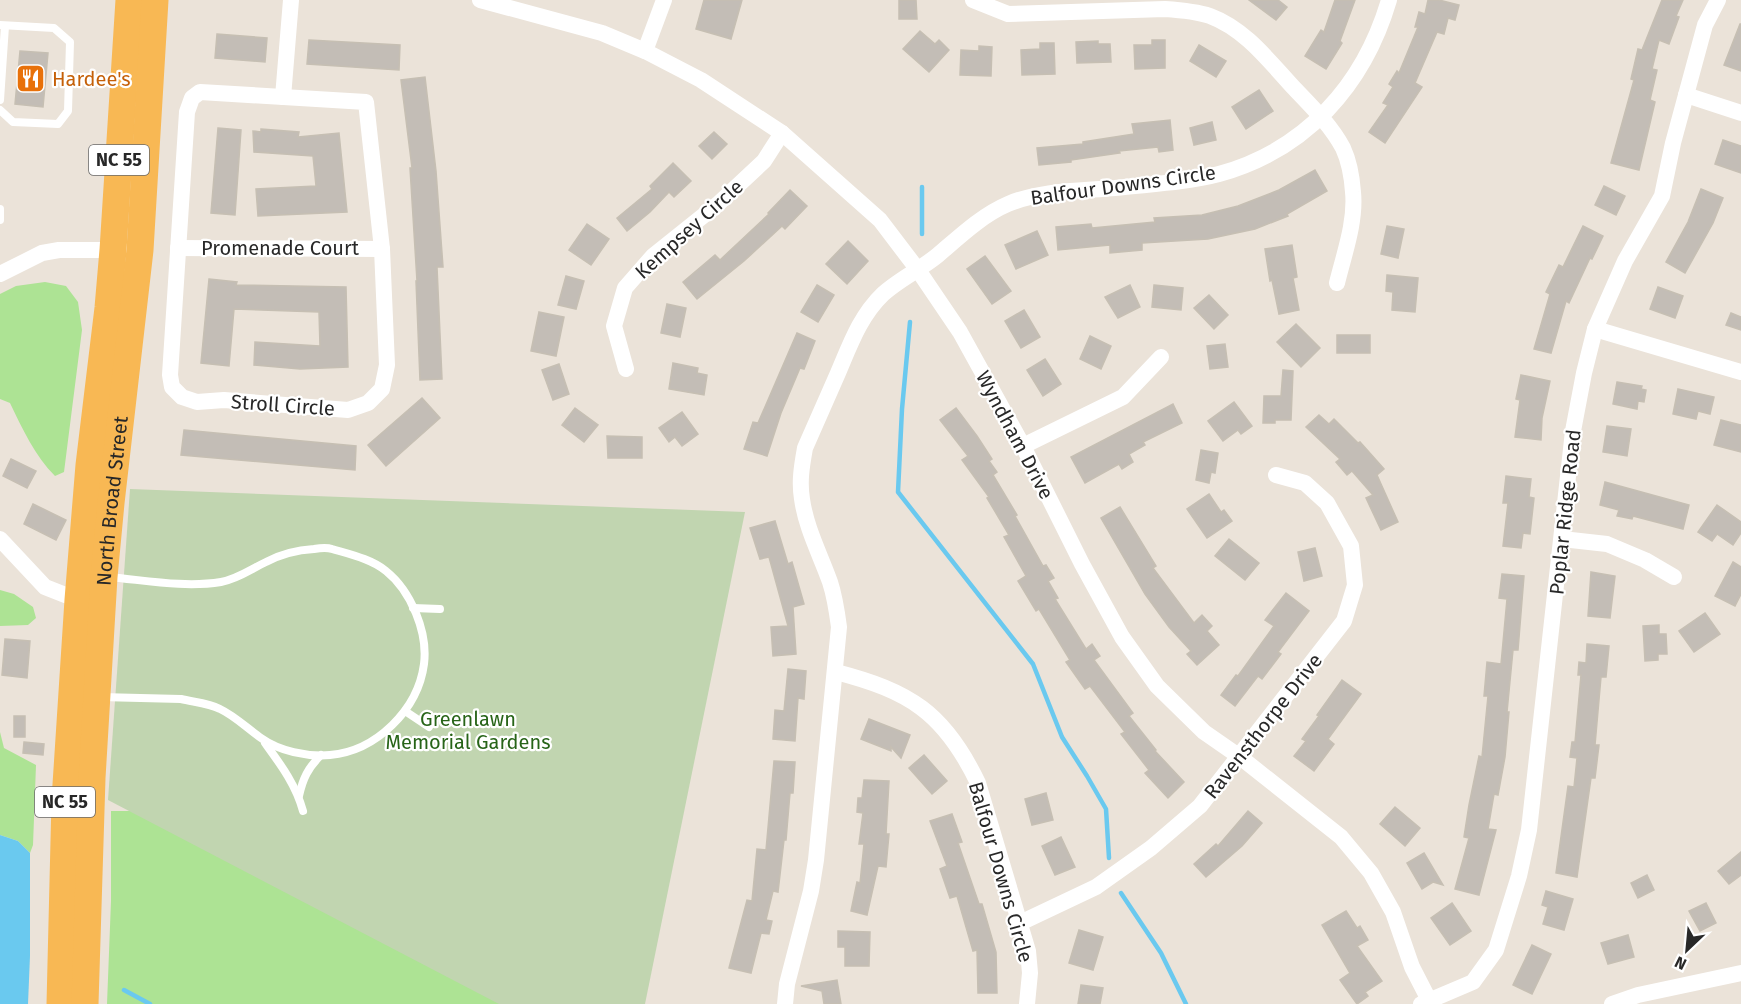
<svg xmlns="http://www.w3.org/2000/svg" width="1741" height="1004" font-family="'Fira Sans',sans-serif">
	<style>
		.green { fill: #ade394 }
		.cemetery { fill: #c1d5b0 }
		.water { fill: #6ac9ef }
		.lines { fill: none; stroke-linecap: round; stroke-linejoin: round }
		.stream { stroke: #6ac9ef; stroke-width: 4.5 }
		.building { fill: #c3bdb6; stroke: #c6bfb3; stroke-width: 1.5 }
		.service { stroke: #fff; stroke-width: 8 }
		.minor { stroke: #fff; stroke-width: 16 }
		.trunk { stroke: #f8b854; stroke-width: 27 }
		.labels { text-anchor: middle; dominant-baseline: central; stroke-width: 4.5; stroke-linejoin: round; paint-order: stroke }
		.shield { fill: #fff; stroke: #686868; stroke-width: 1.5 }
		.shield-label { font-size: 18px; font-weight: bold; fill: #282828 }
		.food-label { font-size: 20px; fill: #c56008; stroke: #fff; text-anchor: start }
		.street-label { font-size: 20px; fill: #282828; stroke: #fff }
		.park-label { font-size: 20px; fill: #276418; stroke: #fff }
	</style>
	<rect width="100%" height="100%" fill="#ebe3d9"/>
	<!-- green -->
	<g class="green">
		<path d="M 45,282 L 66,286 L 78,302 L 82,330 L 64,472 L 55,476 C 35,456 22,428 10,403 L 0,399 L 0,294 L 16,286 Z"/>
		<polygon points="0,590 14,594 33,607 36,618 28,625 0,626"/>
		<polygon points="0,732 4,748 36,765 33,845 30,853 18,841 0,835"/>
		<polygon points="111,811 148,811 513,1004 107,1004 111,901"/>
	</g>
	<!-- cemetery -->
	<polygon class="cemetery" points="130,489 745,512 645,1004 499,1004 108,800"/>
	<!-- water -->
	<polygon class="water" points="0,835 18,841 30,853 30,956 28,1004 0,1004"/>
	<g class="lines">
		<!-- stream -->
		<g class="stream">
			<polyline points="922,187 922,234"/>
			<polyline points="910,322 902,409 898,492 1033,664 1062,737 1087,776 1106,809 1109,858"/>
			<polyline points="1121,893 1161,953 1186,1004"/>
			<polyline points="124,990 150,1004"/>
		</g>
	</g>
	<!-- building -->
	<g class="building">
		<polygon points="704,0 742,0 731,39 696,29"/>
		<polygon points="899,0 916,0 917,19 899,19"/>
		<polygon points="1249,0 1278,0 1287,7 1276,20"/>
		<polygon points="1335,0 1355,0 1340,41 1342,43 1326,69 1305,56 1321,30 1324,32"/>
		<polygon points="1428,0 1439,0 1459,5 1455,20 1448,18 1444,34 1437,32 1415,83 1422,87 1385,143 1369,132 1388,105 1383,103 1393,87 1389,84 1397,71 1399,73 1418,27 1415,27 1419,12 1425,14"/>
		<polygon points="1662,0 1683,0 1676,16 1679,17 1669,44 1659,40 1652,69 1657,70 1650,100 1655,102 1639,170 1611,163 1634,80 1631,79 1638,49 1642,50"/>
		<polygon points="1740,24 1741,24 1741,71 1724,65"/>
		<polygon points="920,31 935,44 939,40 949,50 929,72 903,49"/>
		<polygon points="217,34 267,38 265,62 215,58"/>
		<polygon points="309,40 400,45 399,70 307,64"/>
		<polygon points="1152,40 1165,40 1165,68 1135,69 1134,45 1152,45"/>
		<polygon points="1098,41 1098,44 1110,44 1111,62 1077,63 1076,42"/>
		<polygon points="1040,43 1054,43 1055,74 1022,75 1021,50 1040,49"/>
		<polygon points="1199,45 1226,61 1216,77 1190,61"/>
		<polygon points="979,46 992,47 991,76 960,75 961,50 979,51"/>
		<polygon points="20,51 48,53 43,107 15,104"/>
		<polygon points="425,77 436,171 443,267 437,267 442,379 420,380 416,281 417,281 410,168 412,168 401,80"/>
		<polygon points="1259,90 1273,111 1246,129 1232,107"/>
		<polygon points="1170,120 1173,150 1159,152 1158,147 1119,151 1120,153 1071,160 1071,162 1039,165 1037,148 1083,144 1083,142 1134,134 1132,124"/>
		<polygon points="1212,122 1216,140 1194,145 1190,128"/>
		<polygon points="218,128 241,130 235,215 211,213"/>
		<polygon points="261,129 299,132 298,137 339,133 347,212 258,216 256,189 316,186 313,156 254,152 253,131 261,132"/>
		<polygon points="714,132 727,144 712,159 699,146"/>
		<polygon points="1723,140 1741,146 1741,173 1715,164"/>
		<polygon points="673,163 691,181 674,197 669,192 650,212 627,231 617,218 652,189 650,186"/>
		<polygon points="1315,170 1327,191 1287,214 1288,216 1255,229 1208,239 1142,243 1142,250 1110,253 1110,245 1058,250 1056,227 1091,224 1092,228 1155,222 1154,218 1202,215 1238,206 1279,190"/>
		<polygon points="1604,186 1625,196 1616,215 1595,205"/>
		<polygon points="1701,189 1723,198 1713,223 1685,273 1666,262 1688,222"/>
		<polygon points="790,190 807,206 785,229 782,226 744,261 697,299 683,282 715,255 720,260 769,214 768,213"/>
		<polygon points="587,224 609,239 591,265 569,250"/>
		<polygon points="1387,226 1404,229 1398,258 1381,254"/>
		<polygon points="1583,226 1603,236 1592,259 1590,258 1569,303 1566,301 1551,353 1534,349 1550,294 1546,292 1559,265 1563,267"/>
		<polygon points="1037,231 1048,255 1016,269 1005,245"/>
		<polygon points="848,241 868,261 847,284 826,264"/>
		<polygon points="1292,245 1297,277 1293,278 1299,310 1279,314 1272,280 1270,281 1265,249"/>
		<polygon points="985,256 1011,291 992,304 967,269"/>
		<polygon points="1387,275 1418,278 1415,312 1392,310 1393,292 1386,291"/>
		<polygon points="566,276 584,281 576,309 558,305"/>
		<polygon points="209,279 237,282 236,285 346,287 348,367 300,369 254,365 255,342 320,346 319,312 234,309 229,366 201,363"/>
		<polygon points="817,285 834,295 818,322 801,312"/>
		<polygon points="1130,285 1140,307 1118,318 1105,297"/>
		<polygon points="1154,285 1183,288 1181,310 1152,307"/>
		<polygon points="1658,287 1683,296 1675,318 1650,309"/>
		<polygon points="1209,295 1228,315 1214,329 1194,308"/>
		<polygon points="667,304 686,308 680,337 661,333"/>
		<polygon points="1024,310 1040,337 1021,348 1005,321"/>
		<polygon points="539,312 564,317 556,356 531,351"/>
		<polygon points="1731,313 1741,317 1741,330 1726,325"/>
		<polygon points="1296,324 1320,348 1301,367 1277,342"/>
		<polygon points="797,333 815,341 804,369 800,368 781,413 767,456 744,449 753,422 758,423"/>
		<rect x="1337" y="335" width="33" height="18"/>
		<polygon points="1090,336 1111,346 1101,369 1080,359"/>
		<polygon points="1225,344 1228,367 1210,369 1207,346"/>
		<polygon points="1045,359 1061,384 1043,396 1027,370"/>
		<polygon points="673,363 698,368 697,373 707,375 704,395 669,389"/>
		<polygon points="559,364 569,394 553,400 542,370"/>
		<polygon points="1283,370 1293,371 1291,420 1275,420 1275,423 1263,423 1264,396 1281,396"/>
		<polygon points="1521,375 1550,381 1542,418 1541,440 1515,437 1520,400 1516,399"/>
		<polygon points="1617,382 1642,386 1641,389 1646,390 1644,402 1638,401 1637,409 1613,404"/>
		<polygon points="1678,389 1714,397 1710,414 1698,411 1696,419 1673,414"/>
		<polygon points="422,398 440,418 386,466 368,445"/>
		<polygon points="1234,402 1252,426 1241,434 1238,430 1223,441 1208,421"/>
		<polygon points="1173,404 1182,423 1143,442 1145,445 1129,454 1133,462 1122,469 1119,464 1085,483 1071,457"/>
		<polygon points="575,408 598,425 584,442 562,425"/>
		<polygon points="956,408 977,436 992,459 989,461 997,472 993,475 1017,515 1015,516 1043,566 1046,565 1054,578 1048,581 1058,598 1055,599 1086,649 1092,644 1100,656 1094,660 1133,713 1129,716 1156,750 1155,751 1184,782 1168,798 1145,773 1149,770 1121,734 1125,732 1090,686 1085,689 1066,662 1070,660 1039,609 1036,611 1018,581 1026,576 1004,537 1009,535 987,498 989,497 962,460 968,456 940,420"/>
		<polygon points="682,412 698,434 682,446 675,437 669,442 659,428"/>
		<polygon points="1319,415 1329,424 1334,419 1358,443 1360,442 1384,469 1377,475 1398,522 1381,530 1366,498 1373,495 1352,471 1347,475 1336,462 1340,459 1306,427"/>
		<polygon points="1721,420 1741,425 1741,452 1714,445"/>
		<polygon points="1607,426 1631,429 1627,456 1603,452"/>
		<polygon points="184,430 356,446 355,470 181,455"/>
		<polygon points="607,436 642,437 642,458 608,458"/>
		<polygon points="1201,450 1218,453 1215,473 1211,472 1209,483 1196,480"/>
		<polygon points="11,459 36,471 27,488 3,476"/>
		<polygon points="1506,476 1531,479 1529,497 1534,498 1530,534 1523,533 1521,548 1503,546 1508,503 1503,503"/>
		<polygon points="1605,482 1689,505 1683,529 1633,516 1632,519 1617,516 1619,510 1600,505"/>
		<polygon points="1209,494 1221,512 1224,510 1232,521 1207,538 1187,509"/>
		<polygon points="33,504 66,520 56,540 24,524"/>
		<polygon points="1717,505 1741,522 1741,533 1733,545 1717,534 1712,541 1698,532"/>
		<polygon points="1120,507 1156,566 1153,568 1194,623 1202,615 1212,626 1207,631 1219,645 1197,665 1187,654 1191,651 1169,627 1145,594 1101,518"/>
		<polygon points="775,521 788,564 792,562 804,604 793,607 796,654 773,656 771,627 788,626 769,557 760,559 750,528"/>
		<polygon points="1229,539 1259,563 1245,580 1215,556"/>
		<polygon points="1315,548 1322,576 1304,581 1298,552"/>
		<polygon points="1733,562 1741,567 1741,594 1735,606 1715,596"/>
		<polygon points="1591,572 1615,576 1610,618 1588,616"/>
		<polygon points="1502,574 1524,576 1518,650 1513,650 1507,712 1509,712 1505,757 1498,795 1494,794 1488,829 1496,830 1479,895 1455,889 1469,838 1464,837 1469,805 1479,756 1482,757 1488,696 1484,696 1487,662 1501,664 1507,599 1499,598"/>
		<polygon points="1286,593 1309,611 1278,652 1281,654 1262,679 1258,676 1235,706 1221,695 1236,675 1238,676 1274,626 1265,620"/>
		<polygon points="1705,613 1720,634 1694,652 1679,631"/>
		<polygon points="1659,625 1659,634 1666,634 1667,654 1658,654 1658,660 1645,661 1643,626"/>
		<polygon points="5,639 30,641 27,678 2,675"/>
		<polygon points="1587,644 1609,646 1606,677 1601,677 1595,745 1599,745 1595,778 1591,778 1577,877 1556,873 1568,786 1574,787 1577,758 1570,757 1572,742 1575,742 1581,675 1578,675 1579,662 1586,663"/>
		<polygon points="788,669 806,671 804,699 798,698 795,741 773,739 775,710 784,711"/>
		<polygon points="1342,680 1361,694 1328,739 1334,744 1314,771 1294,756 1306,741 1302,739 1319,716 1317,715"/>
		<rect x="14" y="716" width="11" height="21"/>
		<polygon points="869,719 910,735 901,758 891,747 891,751 861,739"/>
		<polygon points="24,742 44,744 43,755 23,753"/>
		<polygon points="924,755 947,781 932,794 909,768"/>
		<polygon points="774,761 795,762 793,793 790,793 786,840 784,840 778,892 773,891 766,920 772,921 769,934 761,933 751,973 729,968 747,900 752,901 757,849 766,850"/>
		<polygon points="864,780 889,781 886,834 889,834 886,867 878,866 867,915 851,911 857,882 860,883 864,844 859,844 863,813 857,812 858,798 862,798"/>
		<polygon points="1046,793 1053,820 1032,825 1025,799"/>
		<polygon points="1395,807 1420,828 1405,846 1380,824"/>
		<polygon points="1248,811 1262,823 1242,846 1206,877 1194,864 1216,844 1218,846"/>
		<polygon points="952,814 962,842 958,843 979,904 982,904 996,952 997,993 978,993 977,950 973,951 957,896 950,898 940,869 947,866 930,821"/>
		<polygon points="1061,837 1075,867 1055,875 1042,846"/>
		<polygon points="1741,852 1741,875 1729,884 1718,871"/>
		<polygon points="1424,853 1443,885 1433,882 1422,889 1407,863"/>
		<polygon points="1647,875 1654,890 1638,898 1631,883"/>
		<polygon points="1546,891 1573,899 1564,930 1543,924 1548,907 1542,905"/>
		<polygon points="1452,903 1471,931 1450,945 1431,918"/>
		<polygon points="1706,903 1716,923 1700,931 1689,911"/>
		<polygon points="1346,911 1357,928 1360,926 1368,940 1357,946 1382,981 1365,992 1368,996 1357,1004 1340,980 1350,973 1322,925"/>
		<polygon points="1079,930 1103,937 1093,970 1069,963"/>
		<polygon points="838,931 870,932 869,966 845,966 845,947 838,947"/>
		<polygon points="1628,935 1634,957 1608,964 1601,943"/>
		<polygon points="1532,945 1551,954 1532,994 1513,985"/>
		<polygon points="837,980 841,1004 824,1004 822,991 801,986"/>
		<polygon points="1081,985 1103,988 1100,1004 1078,1004"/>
	</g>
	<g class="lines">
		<!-- service -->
		<g class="service">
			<polyline points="0,25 54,28 70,42 68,111 58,124 13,122 0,110"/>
			<polyline points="0,100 5,26"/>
			<polyline points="0,209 0,220"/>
			<polyline points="413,608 440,609"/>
			<path d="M 100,697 L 181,699 C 193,702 209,703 220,709 C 235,716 248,729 261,738 C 279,751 307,757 330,755 C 376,751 418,710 424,664 C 428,632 411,591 386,571 C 372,559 349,554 332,549 C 326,547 320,548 314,549 C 297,550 281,554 266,562 C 251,569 238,579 221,582 C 184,588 144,580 108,577"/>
			<polyline points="405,711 429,727"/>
			<path d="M 265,743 C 281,765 296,785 303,811"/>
			<path d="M 299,796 C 303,778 308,768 321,755"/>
		</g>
		<!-- minor -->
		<g class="minor">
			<polyline points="480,0 602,33 645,51 701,80 782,133 880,220 918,270 960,332 1023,446 1082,564 1122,637 1157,686 1204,732 1240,757 1341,837 1371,873 1393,912 1412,967 1431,1004"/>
			<path d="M 973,0 L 1008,14 L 1165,9 C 1180,10 1195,11 1210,16 C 1245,29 1269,61 1293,87 C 1311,106 1330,124 1343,148 C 1349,161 1352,178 1353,192 C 1356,222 1344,254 1337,283"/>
			<polyline points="645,51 664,0"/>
			<polygon points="200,92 366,102 382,249 387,365 382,389 368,403 348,410 224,400 197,402 182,397 172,387 170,375 187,112 192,98"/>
			<polyline points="1686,95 1741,113"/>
			<polyline points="283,97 291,0"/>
			<polyline points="178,248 382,249"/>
			<polyline points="0,274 42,253 59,250 121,250"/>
			<polyline points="1595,329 1741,372"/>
			<polyline points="626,369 614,326 625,288 653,256 718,204 764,161 782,133"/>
			<polyline points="1023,446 1123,397 1161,357"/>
			<polyline points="0,539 45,587 78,600"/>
			<polyline points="1562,539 1607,544 1645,560 1674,577"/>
			<path d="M 836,672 C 909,691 944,712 978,783 L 1028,951 L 1030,973 L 1027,1004"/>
			<polyline points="1020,923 1096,887 1151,848 1200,806 1344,621 1355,585 1351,546 1327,503 1305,483 1276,475"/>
			<path d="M 785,1004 L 787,984 L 811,891 L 816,860 L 839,627 C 837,612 835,597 830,582 C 820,554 806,528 802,499 C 799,481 802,465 805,448 C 816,423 827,398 838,373 C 850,345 860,316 883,294 C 898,280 921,269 938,255 C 959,237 982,215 1008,204 C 1041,190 1080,191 1115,188 C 1150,184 1185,183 1219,174 C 1306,150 1364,85 1389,0"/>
			<polyline points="1421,1004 1473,982 1496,950 1519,876 1529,830 1573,431 1584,373 1595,329 1625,261 1662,196 1673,143 1705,25 1718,0"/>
			<polyline points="1612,1004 1638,995 1741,973"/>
		</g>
		<!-- trunk -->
		<g class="trunk">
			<polyline points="60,1004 65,800 78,600 89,465 108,308 113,250 129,0"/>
			<path id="s1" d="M 85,1004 L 92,778 L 104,577 L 111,503 L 140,250 L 155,0"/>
		</g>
	</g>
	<!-- icons -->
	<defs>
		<symbol id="restaurant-square" viewBox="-11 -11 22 22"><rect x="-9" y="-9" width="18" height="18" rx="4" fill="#e8710a" stroke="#fff"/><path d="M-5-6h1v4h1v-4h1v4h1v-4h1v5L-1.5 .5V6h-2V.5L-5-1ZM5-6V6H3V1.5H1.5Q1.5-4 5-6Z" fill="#fff"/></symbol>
	</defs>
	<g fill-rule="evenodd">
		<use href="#restaurant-square" x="14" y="62" width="33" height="33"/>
	</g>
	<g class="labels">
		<!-- shield labels -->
		<g class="shield">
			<rect x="89" y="145" width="60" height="30" rx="4.5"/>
			<rect x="35" y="787" width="60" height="30" rx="4.5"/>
		</g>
		<g class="shield-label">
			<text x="119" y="160">NC 55</text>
			<text x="65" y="802">NC 55</text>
		</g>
		<!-- food labels -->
		<g class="food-label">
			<text x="52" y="79">Hardee's</text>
		</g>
		<!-- street labels -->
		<g class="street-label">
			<text transform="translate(1123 185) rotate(-8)">Balfour Downs Circle</text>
			<text transform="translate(689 229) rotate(-42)">Kempsey Circle</text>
			<text x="280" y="248">Promenade Court</text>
			<text transform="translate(283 405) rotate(4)">Stroll Circle</text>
			<text transform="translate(1015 435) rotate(62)">Wyndham Drive</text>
			<text stroke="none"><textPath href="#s1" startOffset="504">North Broad Street</textPath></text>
			<text transform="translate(1565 512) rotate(-84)">Poplar Ridge Road</text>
			<text transform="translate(1263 726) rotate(-52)">Ravensthorpe Drive</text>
			<text transform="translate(1001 872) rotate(74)">Balfour Downs Circle</text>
		</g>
		<!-- park labels -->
		<g class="park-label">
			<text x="468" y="719">Greenlawn<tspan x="468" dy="23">Memorial Gardens</tspan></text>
		</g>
	</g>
	<!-- north arrow -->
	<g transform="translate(1687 950) rotate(206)" stroke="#ffffff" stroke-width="4.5" paint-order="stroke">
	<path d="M0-4.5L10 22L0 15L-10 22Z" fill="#282828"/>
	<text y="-9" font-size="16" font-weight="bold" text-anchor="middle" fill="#282828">N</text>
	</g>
</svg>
